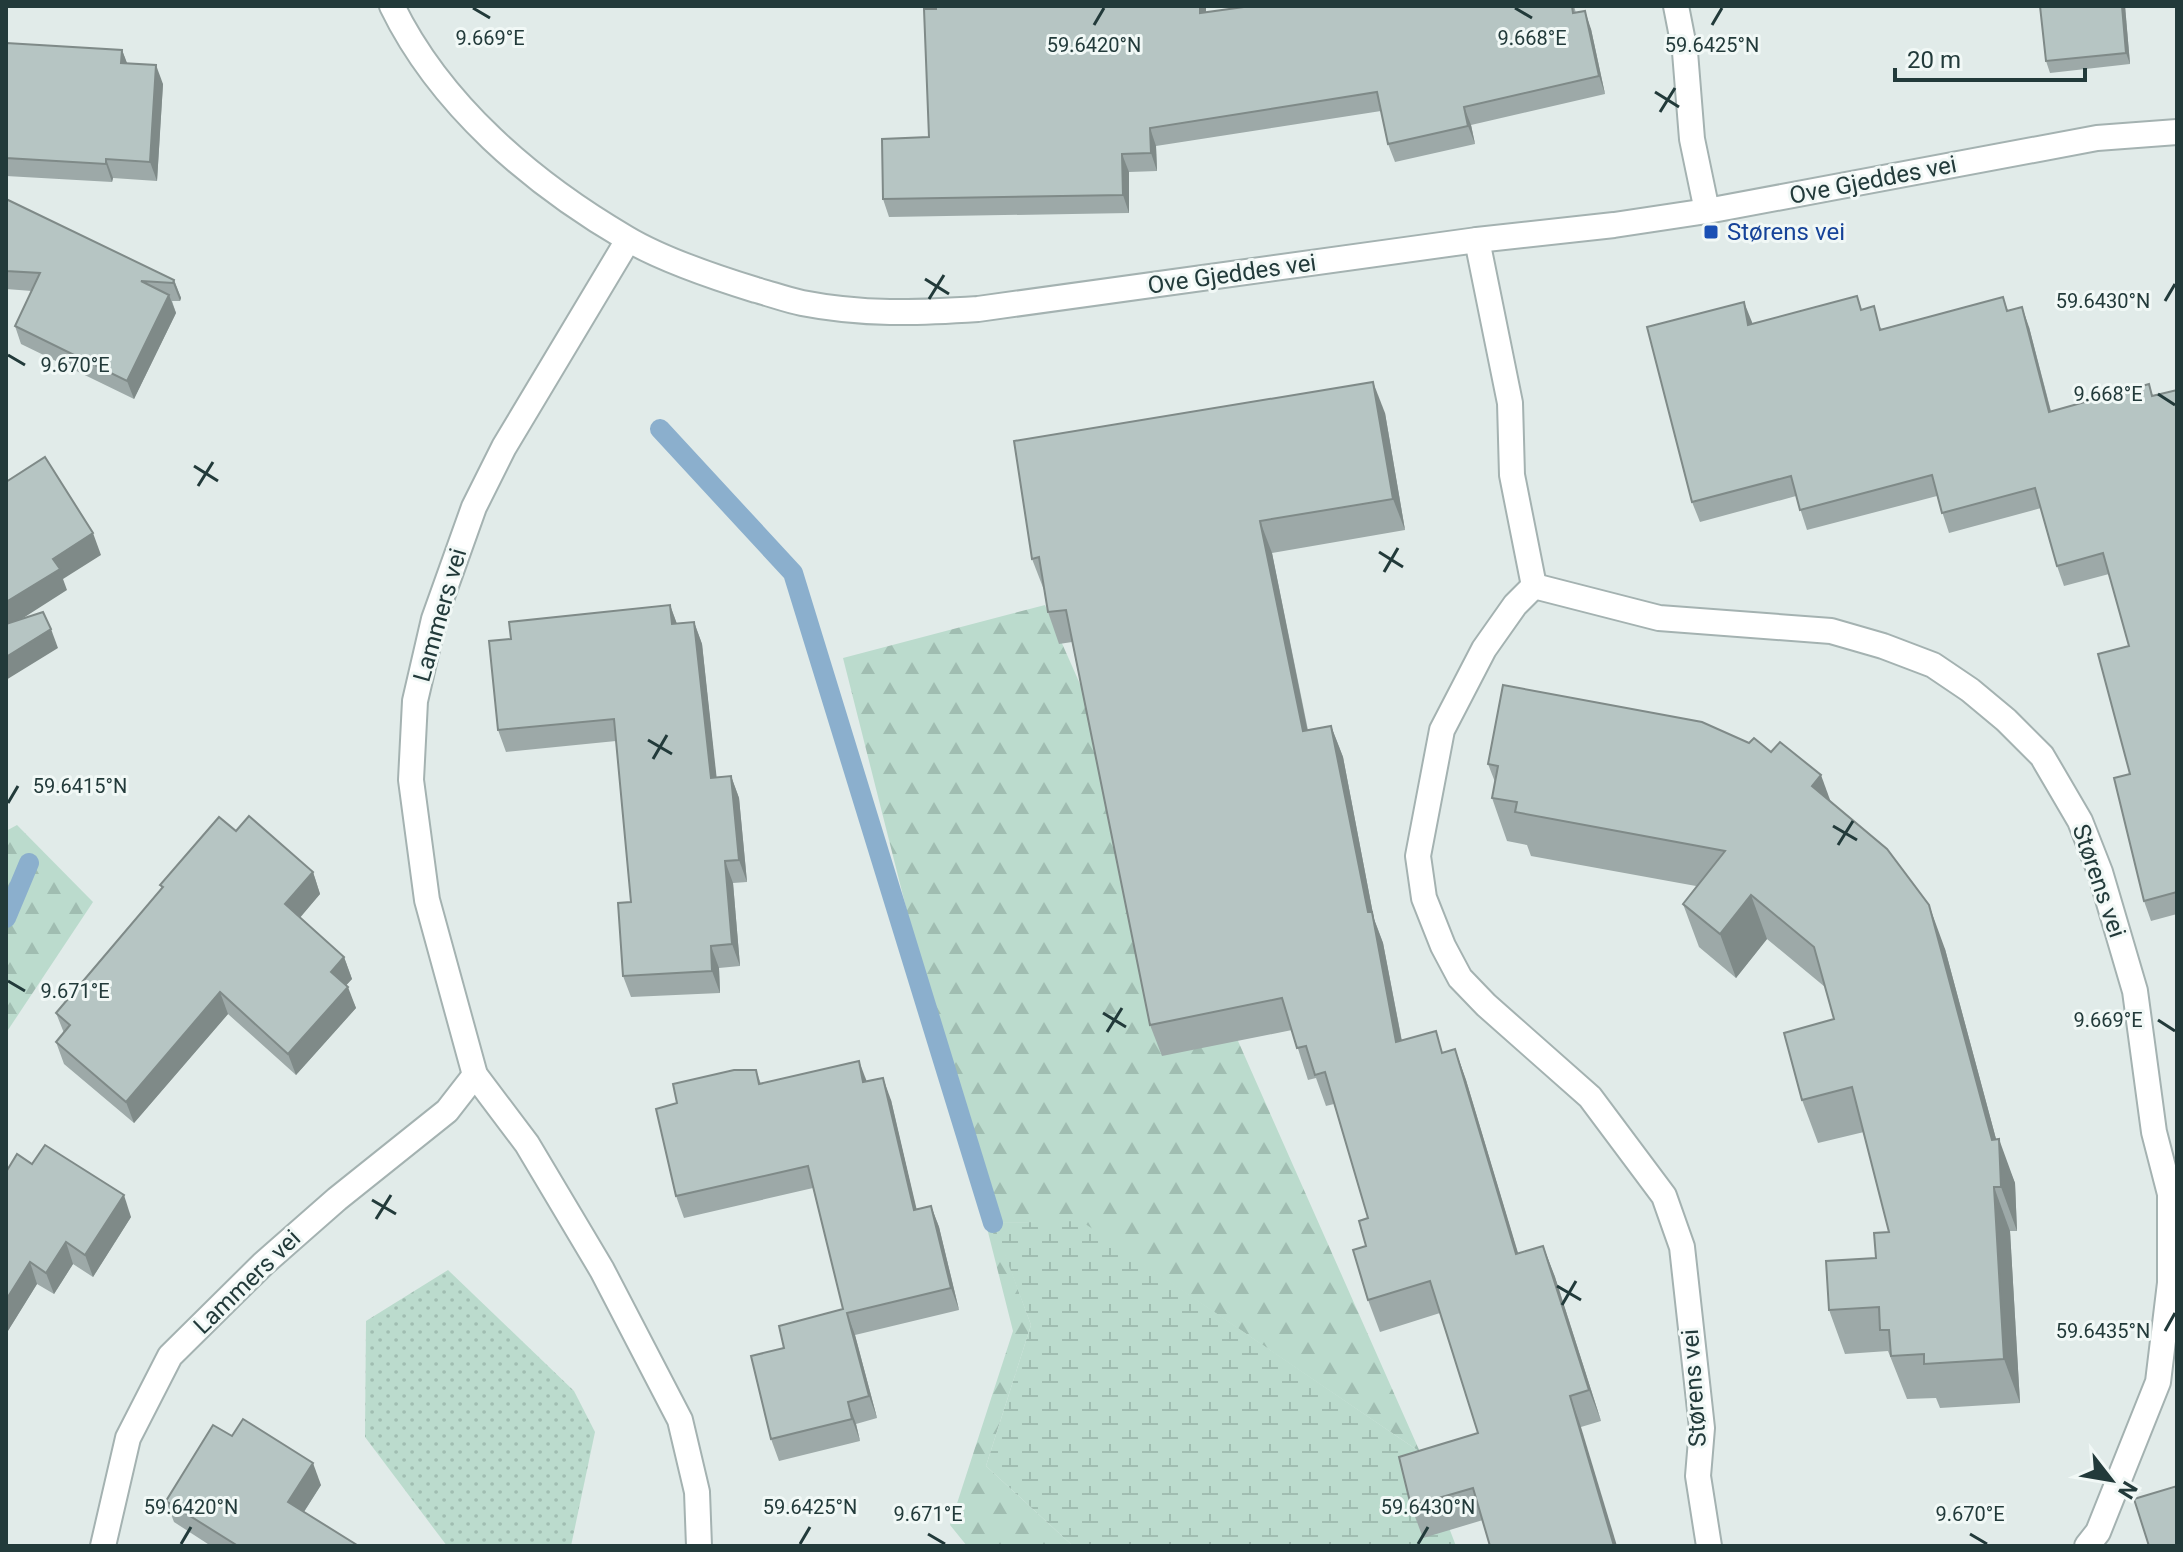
<svg xmlns="http://www.w3.org/2000/svg" width="2183" height="1552" font-family="Roboto,sans-serif">
	<style>
		.green { fill: url(#green-dots) }
		.forest { fill: url(#forest-firs) }
		.wetland { fill: url(#wetland-marsh) }
		.lines { fill: none; stroke-linecap: round; stroke-linejoin: round }
		.stream { stroke: #8bafcd; stroke-width: 20 }
		.minor-casing { stroke: #a4b2b1; stroke-width: 28 }
		.minor { stroke: #fff; stroke-width: 24 }
		.wall { fill: #9da9a8 }
		.shaded-wall { fill: #7f8a88 }
		.building { fill: #b6c5c3; stroke: #7f8a88; stroke-width: 2 }
		.ticks { fill: none; stroke: #223a3a; stroke-width: 3 }
		.transit-dot { fill: #1a4fb4; stroke: #f1f8f6; stroke-width: 3 }
		.labels { text-anchor: middle; dominant-baseline: central; stroke-width: 6; stroke-linejoin: round; paint-order: stroke }
		.street-label { font-size: 24px; fill: #223a3a; stroke: #f1f8f6 }
		.transit-label { font-size: 24px; fill: #164399; stroke: #f1f8f6; text-anchor: start }
		.ticks-label { font-size: 20px; text-anchor: middle; fill: #223a3a; stroke: #f1f8f6; stroke-width: 6; stroke-linejoin: round; paint-order: stroke }
	</style>
	<defs>
		<pattern id="green-dots" width="8" height="8" patternUnits="userSpaceOnUse" patternTransform="scale(2)"><rect width="8" height="8" fill="#bbdbcd"/><path d="M2 2h.1M6 6h.1" fill="none" stroke="#a0bdb1" stroke-width="1.8" stroke-linecap="round"/></pattern>
		<pattern id="forest-firs" width="22" height="20" patternUnits="userSpaceOnUse" patternTransform="scale(2)"><rect width="22" height="20" fill="#bbdbcd"/><path d="M5 1l3.5 6h-7zM16 11l3.5 6h-7z" fill="#a0bdb1"/></pattern>
		<pattern id="wetland-marsh" width="20" height="14" patternUnits="userSpaceOnUse" patternTransform="scale(2)"><rect width="20" height="14" fill="#bbdbcd"/><path d="M1 5h8M5 5V1M11 12h8M15 12V8" fill="none" stroke="#a0bdb1"/></pattern>
	</defs>
	<rect width="100%" height="100%" fill="#e1ebe9"/>
	<!-- green -->
	<polygon class="green" points="448,1270 574,1391 595,1432 571,1546 447,1546 365,1437 366,1321"/>
	<!-- forest -->
	<g class="forest">
		<polygon points="1045,605 1420,1452 1081,1222 994,1223 1031,1325 986,1466 1073,1546 967,1546 950,1525 1013,1331 843,658"/>
		<polygon points="17,825 93,902 6,1033 6,831"/>
	</g>
	<!-- wetland -->
	<polygon class="wetland" points="1081,1221 1420,1452 1456,1546 1073,1546 986,1466 1031,1325 993,1223"/>
	<g class="lines">
		<!-- stream -->
		<g class="stream">
			<polyline points="660,429 793,573 993,1223"/>
			<polyline points="6,918 29,863"/>
		</g>
		<defs>
			<g id="minor">
				<path d="M 392,6 C 440,105 532,183 626,238 C 661,259 717,278 756,290 C 771,294 787,300 802,303 C 863,315 917,313 978,309 L 1477,240 L 1614,225 L 1707,211 L 2097,138 L 2177,132"/>
				<polyline points="1676,6 1685,52 1692,139 1707,211"/>
				<polyline points="628,240 504,447 474,507 434,619 415,701 411,780 427,900 475,1075 527,1144 602,1270 680,1420 697,1492 699,1546"/>
				<polyline points="1477,240 1510,403 1512,475 1534,586"/>
				<polyline points="1534,586 1659,618 1831,631 1883,646 1933,665 1970,690 2006,720 2042,756 2080,821 2100,872 2135,991 2154,1132 2170,1194 2170,1283 2158,1382 2098,1532 2087,1546"/>
				<polyline points="1534,586 1515,605 1484,649 1442,730 1418,856 1424,898 1443,946 1460,978 1486,1005 1590,1097 1664,1196 1682,1247 1702,1428 1698,1476 1709,1546"/>
				<polyline points="103,1546 128,1438 170,1356 263,1264 337,1199 447,1111 475,1075"/>
			</g>
		</defs>
		<!-- minor casing -->
		<use href="#minor" class="minor-casing"/>
		<!-- minor -->
		<use href="#minor" class="minor"/>
	</g>
	<!-- wall -->
	<g class="wall">
		<polygon points="936,6 1206,6 1206,12 1574,6 1576,13 1591,29 1605,94 1471,125 1475,144 1395,162 1388,144 1381,111 1156,146 1157,171 1129,172 1129,213 889,217 883,199 929,137"/>
		<polygon points="2125,6 2130,64 2050,73 2046,61"/>
		<polygon points="6,43 122,50 127,64 163,84 157,181 113,178 112,182 6,176"/>
		<polygon points="6,199 174,280 181,298 180,301 172,301 176,313 134,399 21,344 15,326 32,291 6,289"/>
		<polygon points="1857,296 1862,310 1882,329 2003,297 2008,311 2029,327 2051,411 2153,396 2177,390 2177,914 2151,921 2144,901 2130,774 2129,646 2109,574 2064,586 2057,566 2041,508 1949,533 1937,496 1807,530 1796,496 1700,522 1692,502 1752,324"/>
		<polygon points="1385,413 1405,530 1272,553 1308,730 1331,726 1343,757 1374,919 1383,943 1402,1041 1444,1052 1455,1049 1466,1080 1518,1254 1543,1246 1555,1277 1601,1421 1581,1427 1483,1520 1423,1538 1411,1506 1478,1433 1440,1313 1380,1332 1368,1300 1366,1246 1368,1218 1334,1104 1326,1106 1316,1078 1308,1080 1292,1030 1162,1056 1150,1025 1072,642 1059,644 1048,612 1044,590 1032,559"/>
		<polygon points="670,605 677,624 694,622 702,644 716,777 731,776 739,798 747,882 733,883 740,966 719,968 720,993 631,997 623,976 631,902 616,741 506,752 498,730 511,639"/>
		<polygon points="1488,764 1830,801 1945,949 1996,1139 2015,1183 2017,1231 2010,1231 2020,1403 1940,1408 1936,1398 1907,1399 1888,1351 1845,1354 1829,1310 1876,1258 1889,1232 1864,1132 1818,1143 1802,1100 1834,1019 1825,987 1767,939 1736,978 1699,947 1683,904 1696,886 1531,856 1527,845 1507,841 1492,798 1495,782"/>
		<polygon points="236,831 313,872 320,894 300,917 344,957 352,979 346,985 356,1008 296,1075 228,1014 134,1123 64,1064 56,1042 64,1033 56,1013 162,889 160,885"/>
		<polygon points="756,1070 761,1084 866,1082 891,1100 916,1209 931,1206 939,1227 959,1310 855,1335 877,1418 856,1424 860,1441 779,1461 771,1439 784,1348 843,1309 813,1188 684,1218 676,1196 677,1103"/>
		<polygon points="32,1164 131,1217 93,1277 73,1264 54,1294 37,1284 6,1334"/>
		<polygon points="232,1436 321,1485 304,1512 358,1546 211,1546 174,1522 166,1501"/>
	</g>
	<!-- shaded-wall -->
	<g class="shaded-wall">
		<polygon points="1200,6 1206,6 1206,31 1200,13"/>
		<polygon points="2122,6 2125,6 2130,64 2126,53"/>
		<polygon points="1585,11 1591,29 1605,94 1599,76"/>
		<polygon points="122,50 129,68 121,63"/>
		<polygon points="156,65 163,84 157,181 150,162"/>
		<polygon points="1464,107 1471,125 1475,144 1468,126"/>
		<polygon points="1150,128 1156,146 1157,171 1151,153"/>
		<polygon points="1122,154 1129,172 1129,213 1123,195"/>
		<polygon points="106,159 113,178 112,182 106,164"/>
		<polygon points="174,280 181,298 180,301 173,283"/>
		<polygon points="169,295 176,313 134,399 127,381"/>
		<polygon points="1744,302 1752,322 1755,345 1748,325"/>
		<polygon points="2022,307 2029,327 2056,432 2049,412"/>
		<polygon points="1373,382 1385,413 1405,530 1393,499"/>
		<polygon points="1260,521 1272,553 1314,763 1303,731"/>
		<polygon points="93,533 101,555 63,579 67,590 6,629 6,602 53,559"/>
		<polygon points="670,605 678,627 672,624"/>
		<polygon points="694,622 702,644 719,799 711,778"/>
		<polygon points="51,629 58,648 6,680 6,657"/>
		<polygon points="1331,726 1343,757 1374,919 1383,943 1408,1074 1396,1042 1368,912"/>
		<polygon points="1821,775 1837,819 1812,786"/>
		<polygon points="731,776 739,798 747,882 739,860"/>
		<polygon points="725,861 733,883 740,966 732,944"/>
		<polygon points="313,872 320,894 293,926 285,904"/>
		<polygon points="1751,895 1767,939 1736,978 1720,934"/>
		<polygon points="1929,905 1945,949 1999,1150 1999,1139 2015,1183 2017,1231 2001,1187 1992,1140"/>
		<polygon points="711,946 719,968 720,993 712,971"/>
		<polygon points="344,957 352,979 339,993 331,972"/>
		<polygon points="348,987 356,1008 296,1075 288,1054"/>
		<polygon points="220,992 228,1014 134,1123 126,1102"/>
		<polygon points="1455,1049 1466,1080 1528,1286 1516,1254"/>
		<polygon points="859,1061 867,1082 863,1082"/>
		<polygon points="883,1078 891,1100 922,1232 914,1210"/>
		<polygon points="1994,1187 2010,1231 2020,1403 2004,1359"/>
		<polygon points="124,1195 131,1217 93,1277 85,1255"/>
		<polygon points="931,1206 939,1227 959,1310 951,1288"/>
		<polygon points="66,1242 73,1264 54,1294 46,1273"/>
		<polygon points="1543,1246 1555,1277 1601,1421 1589,1390"/>
		<polygon points="30,1262 37,1284 6,1334 6,1300"/>
		<polygon points="847,1313 855,1335 877,1418 869,1396"/>
		<polygon points="1570,1396 1581,1427 1617,1546 1614,1546"/>
		<polygon points="848,1402 856,1424 860,1441 852,1419"/>
		<polygon points="313,1463 321,1485 296,1524 288,1502"/>
	</g>
	<!-- building -->
	<g class="building">
		<polygon points="936,6 1200,6 1200,13 1251,6 1572,6 1573,13 1585,11 1599,76 1464,107 1468,126 1388,144 1377,92 1150,128 1151,153 1122,154 1123,195 883,199 882,139 929,137 924,9 936,9"/>
		<polygon points="2040,6 2122,6 2126,53 2046,61"/>
		<polygon points="6,43 122,50 121,63 156,65 150,162 106,159 106,164 6,158"/>
		<polygon points="6,199 174,280 173,283 141,281 169,295 127,381 15,326 40,273 6,271"/>
		<polygon points="1857,296 1861,310 1874,306 1880,330 2003,297 2007,311 2022,307 2049,412 2149,384 2152,396 2177,390 2177,892 2144,901 2114,778 2130,774 2098,654 2129,646 2103,553 2057,566 2035,488 1942,513 1932,475 1800,510 1791,476 1692,502 1647,327 1744,302 1748,325"/>
		<polygon points="1373,382 1393,499 1260,521 1303,731 1331,726 1368,912 1372,912 1396,1042 1436,1031 1442,1053 1455,1049 1516,1254 1543,1246 1589,1390 1570,1396 1614,1546 1490,1546 1473,1488 1411,1506 1399,1457 1478,1433 1430,1281 1368,1300 1353,1250 1366,1246 1359,1221 1368,1218 1325,1072 1315,1075 1306,1046 1297,1048 1282,998 1150,1025 1066,610 1048,612 1039,557 1032,559 1014,441"/>
		<polygon points="45,457 93,533 53,559 60,569 6,602 6,482"/>
		<polygon points="670,605 672,624 694,622 711,778 731,776 739,860 725,861 732,944 711,946 712,971 623,976 618,903 631,902 614,719 498,730 489,641 511,639 509,622"/>
		<polygon points="43,612 51,629 6,657 6,624"/>
		<polygon points="1503,685 1702,722 1749,743 1754,738 1771,752 1780,742 1821,775 1812,786 1887,849 1929,905 1992,1140 1999,1139 2001,1187 1994,1187 2004,1359 1924,1364 1924,1354 1891,1356 1889,1330 1880,1330 1879,1307 1829,1310 1826,1261 1876,1258 1874,1233 1889,1232 1852,1087 1802,1100 1784,1033 1834,1019 1814,947 1751,895 1720,934 1683,904 1725,851 1515,812 1517,802 1492,798 1498,766 1488,764"/>
		<polygon points="249,816 313,872 285,904 344,957 331,972 348,987 288,1054 220,992 126,1102 56,1042 70,1025 56,1013 163,887 160,885 219,817 236,831"/>
		<polygon points="859,1061 863,1082 883,1078 914,1210 931,1206 951,1288 847,1313 869,1396 848,1402 852,1419 771,1439 751,1356 784,1348 779,1326 843,1309 808,1166 676,1196 656,1109 677,1103 673,1084 734,1070 756,1070 759,1084"/>
		<polygon points="45,1145 124,1195 85,1255 66,1242 46,1273 30,1262 6,1300 6,1172 17,1154 32,1164"/>
		<polygon points="243,1419 313,1463 288,1502 357,1545 357,1546 238,1546 166,1501 213,1425 232,1436"/>
		<polygon points="2177,1486 2177,1546 2149,1546 2134,1499"/>
	</g>
	<!-- ticks -->
	<path class="ticks" d="M 473,8 L 490,18M 1515,8 L 1532,18M 1094,25 L 1104,8M 1712,25 L 1722,8M 1655,92 L 1679,107M 1660,112 L 1675,88M 925,279 L 949,294M 929,299 L 944,275M 2165,301 L 2175,284M 8,355 L 25,365M 2158,394 L 2175,405M 194,466 L 218,481M 198,486 L 213,462M 1379,552 L 1403,567M 1384,572 L 1398,548M 648,740 L 672,754M 653,759 L 667,735M 8,803 L 18,786M 1833,826 L 1857,840M 1838,845 L 1853,821M 8,981 L 25,991M 1103,1013 L 1126,1027M 2158,1020 L 2175,1031M 1107,1032 L 1122,1008M 372,1200 L 396,1214M 376,1219 L 391,1195M 1557,1286 L 1581,1300M 1562,1305 L 1576,1281M 2165,1331 L 2175,1313M 928,1534 L 945,1544M 1970,1534 L 1987,1544M 181,1544 L 191,1527M 800,1544 L 810,1527M 1418,1544 L 1428,1527"/>
	<!-- markers -->
	<rect class="transit-dot" x="1703" y="224" width="16" height="16" rx="4"/>
	<g class="labels">
		<!-- street labels -->
		<g class="street-label">
			<text transform="translate(1873 180) rotate(-11)">Ove Gjeddes vei</text>
			<text transform="translate(1232 274) rotate(-8)">Ove Gjeddes vei</text>
			<text transform="translate(440 615) rotate(-74)">Lammers vei</text>
			<text transform="translate(2099 881) rotate(71)">Størens vei</text>
			<text transform="translate(247 1282) rotate(-44)">Lammers vei</text>
			<text transform="translate(1694 1388) rotate(-94)">Størens vei</text>
		</g>
		<!-- transit labels -->
		<g class="transit-label">
			<text x="1727" y="232">Størens vei</text>
		</g>
	</g>
	<g class="ticks-label">
		<text x="490" y="45">9.669°E</text>
		<text x="1532" y="45">9.668°E</text>
		<text x="1094" y="52">59.6420°N</text>
		<text x="1712" y="52">59.6425°N</text>
		<text x="2103" y="308">59.6430°N</text>
		<text x="75" y="372">9.670°E</text>
		<text x="2108" y="401">9.668°E</text>
		<text x="80" y="793">59.6415°N</text>
		<text x="75" y="998">9.671°E</text>
		<text x="2108" y="1027">9.669°E</text>
		<text x="2103" y="1338">59.6435°N</text>
		<text x="191" y="1514">59.6420°N</text>
		<text x="810" y="1514">59.6425°N</text>
		<text x="1428" y="1514">59.6430°N</text>
		<text x="928" y="1521">9.671°E</text>
		<text x="1970" y="1521">9.670°E</text>
	</g>
	<!-- border -->
	<rect width="2183" height="1552" fill="none" stroke="#223a3a" stroke-width="16"/>
	<!-- north arrow -->
	<g transform="translate(2111 1480) rotate(121)" stroke="#f1f8f6" stroke-width="6" paint-order="stroke">
	<path d="M0-6L14 30L0 20L-14 30Z" fill="#223a3a"/>
	<text y="-12" font-size="22" font-weight="bold" text-anchor="middle" fill="#223a3a">N</text>
	</g>
	<!-- scale -->
	<path d="M1895 68v12h190v-12" fill="none" stroke="#223a3a" stroke-width="4"/>
	<text x="1907" y="68" font-size="24" fill="#223a3a" stroke="#f1f8f6" stroke-width="6" paint-order="stroke">20 m</text>
</svg>
